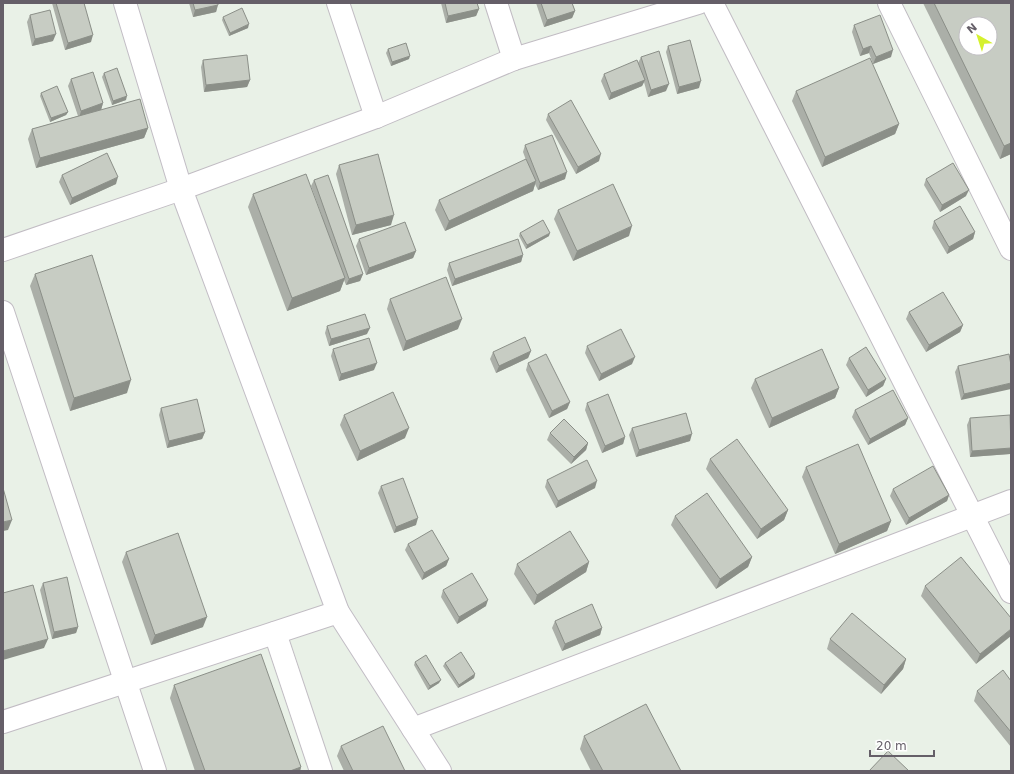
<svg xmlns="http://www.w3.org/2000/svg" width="1014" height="774" font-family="'DejaVu Sans',sans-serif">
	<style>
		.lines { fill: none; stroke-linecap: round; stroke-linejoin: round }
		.street-casing { stroke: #c1bcc3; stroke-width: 24 }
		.secondary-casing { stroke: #c2bdc5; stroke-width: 24 }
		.street { stroke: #fff; stroke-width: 22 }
		.secondary { stroke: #fff; stroke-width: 22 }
		.wall { fill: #abafa8 }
		.shaded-wall { fill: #8b8f88 }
		.building { fill: #c7ccc3; stroke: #8b8f88; fill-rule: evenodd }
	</style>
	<rect width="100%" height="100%" fill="#e9f1e7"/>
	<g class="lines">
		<defs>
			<g id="street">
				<polyline points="338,3 376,117"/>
				<polyline points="496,3 514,59"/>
				<polyline points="712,3 1011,592"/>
				<polyline points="889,3 1011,249"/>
				<polyline points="3,250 181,189 376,117 514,59 698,3"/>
				<polyline points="3,312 155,771"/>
				<polyline points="275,633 321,771"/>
				<polyline points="3,722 338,612"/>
				<polyline points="413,729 1011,501"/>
			</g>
			<polyline id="secondary" points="125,3 181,189 338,612 440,771"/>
		</defs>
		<!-- street casing -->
		<use href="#street" class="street-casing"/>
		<!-- secondary casing -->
		<use href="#secondary" class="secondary-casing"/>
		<!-- street -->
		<use href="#street" class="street"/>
		<!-- secondary -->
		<use href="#secondary" class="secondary"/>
	</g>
	<!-- wall -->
	<g class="wall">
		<polygon points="52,3 84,3 91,42 65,50"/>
		<polygon points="189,3 218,3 216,12 193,17"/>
		<polygon points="441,3 477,3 479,9 476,16 446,23"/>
		<polygon points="536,3 572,3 575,11 572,18 544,27"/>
		<polygon points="923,3 1011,3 1011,154 1000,159"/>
		<polygon points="30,15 53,41 32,46 27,22"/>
		<polygon points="223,17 248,28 229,36 222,20"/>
		<polygon points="854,25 891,57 873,64 869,53 860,56 852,32"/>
		<polygon points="668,46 699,88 677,94 666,52"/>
		<polygon points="388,49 409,59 391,66 386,53"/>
		<polygon points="641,57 666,91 648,97 644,82 642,86 609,100 601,81 604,74 638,63"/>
		<polygon points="203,60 250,80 247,87 204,92 201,67"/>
		<polygon points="104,73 126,100 112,105 102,77"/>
		<polygon points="71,79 103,103 101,110 148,128 144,138 36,168 28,139 32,129 78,116 68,86"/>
		<polygon points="796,91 899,124 895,134 822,167 792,101"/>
		<polygon points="41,93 68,112 66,115 50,122 40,96"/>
		<polygon points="548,114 599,161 576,174 546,120"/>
		<polygon points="525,145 565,179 538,190 535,184 533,191 445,231 435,210 439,200 526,160 523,152"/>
		<polygon points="339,165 391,225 352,235 336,174"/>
		<polygon points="62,175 116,184 70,205 59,182"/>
		<polygon points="926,179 966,196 940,212 924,185"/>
		<polygon points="314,180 363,274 360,281 346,285 344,280 340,291 287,311 248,207 253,194 322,216 311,186"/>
		<polygon points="558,210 629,236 573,261 554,219"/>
		<polygon points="934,221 975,232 973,239 947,254 932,228"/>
		<polygon points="520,233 549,236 526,249 519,236"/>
		<polygon points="359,239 416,251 413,258 366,275 356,246"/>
		<polygon points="523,255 521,262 452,286 447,270 449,263"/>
		<polygon points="35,274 127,393 70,411 30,286"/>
		<polygon points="390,299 458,329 403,351 387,309"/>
		<polygon points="909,312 963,325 960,332 926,352 906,319"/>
		<polygon points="327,326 367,334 329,346 325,333"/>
		<polygon points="587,346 632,364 599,381 585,353"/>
		<polygon points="333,349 374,370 339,381 331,356"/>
		<polygon points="531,351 528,358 496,373 490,359 493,352"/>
		<polygon points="1009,354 961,400 955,372 958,366"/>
		<polygon points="849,358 886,379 883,386 866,397 846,365"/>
		<polygon points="528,363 570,402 567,409 549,418 526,370"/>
		<polygon points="755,379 839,388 835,398 769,428 751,388"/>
		<polygon points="587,403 625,437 623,444 602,453 585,410"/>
		<polygon points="161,408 205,432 202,439 167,448 159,415"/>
		<polygon points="855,410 908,418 905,425 868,445 852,417"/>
		<polygon points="344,415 405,438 357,461 340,425"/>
		<polygon points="970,418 1011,426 1011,451 1010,454 970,457 967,425"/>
		<polygon points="632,428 690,441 636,457 629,435"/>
		<polygon points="550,433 588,443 586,450 571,464 547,440"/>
		<polygon points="710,459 788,510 784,520 757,539 706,469"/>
		<polygon points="806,467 891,521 887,531 835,554 802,477"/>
		<polygon points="547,480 595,488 556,508 545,487"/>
		<polygon points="381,486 416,525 394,533 378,493"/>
		<polygon points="893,489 949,495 947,501 906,525 890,496"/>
		<polygon points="675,516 752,557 748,567 716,589 671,525"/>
		<polygon points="408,544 449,559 446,566 422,580 405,550"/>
		<polygon points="126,552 203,627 151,645 122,562"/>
		<polygon points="589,562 586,572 534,605 514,574 517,564"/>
		<polygon points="43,583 78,627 76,633 52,639 40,590"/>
		<polygon points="925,586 1011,618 976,664 921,596"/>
		<polygon points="443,590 486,606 457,624 441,597"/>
		<polygon points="555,621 602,628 600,635 562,651 552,628"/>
		<polygon points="830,639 906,659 903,669 881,694 827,649"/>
		<polygon points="415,662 439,683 428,690 414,665"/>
		<polygon points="445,663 475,674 474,678 458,688 443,666"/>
		<polygon points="1011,681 1011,747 974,701 977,691"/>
		<polygon points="174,685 301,767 300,771 195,771 170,698"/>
		<polygon points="584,736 681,771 591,771 580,749"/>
		<polygon points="341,746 405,771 344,771 337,756"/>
	</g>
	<!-- shaded-wall -->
	<g class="shaded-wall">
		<polygon points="218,5 216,12 193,17 195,10"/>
		<polygon points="479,9 476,16 446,23 448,16"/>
		<polygon points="575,11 572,18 544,27 547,20"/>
		<polygon points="249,24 248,28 229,36 230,33"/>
		<polygon points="56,34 53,41 32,46 35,39"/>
		<polygon points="93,35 91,42 65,50 68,43"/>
		<polygon points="871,46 869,53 860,56 863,49"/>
		<polygon points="893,50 891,57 873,64 876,57"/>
		<polygon points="410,56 409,59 391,66 392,62"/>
		<polygon points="250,80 247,87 204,92 206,85"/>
		<polygon points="645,80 642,86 609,100 611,93"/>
		<polygon points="701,81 699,88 677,94 679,87"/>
		<polygon points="669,84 666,91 648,97 651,90"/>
		<polygon points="127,96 126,100 112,105 113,101"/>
		<polygon points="103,103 101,110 79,118 81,111"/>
		<polygon points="68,112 66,115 50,122 51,118"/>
		<polygon points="899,124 895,134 822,167 825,157"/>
		<polygon points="148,128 144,138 36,168 40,158"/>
		<polygon points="1011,143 1011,154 1000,159 1004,146"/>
		<polygon points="601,154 599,161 576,174 578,167"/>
		<polygon points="567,172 565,179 538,190 540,183"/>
		<polygon points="118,177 116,184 70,205 72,198"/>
		<polygon points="536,181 533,191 445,231 449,221"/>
		<polygon points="969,190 966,196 940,212 942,205"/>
		<polygon points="394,215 391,225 352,235 356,225"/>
		<polygon points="632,226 629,236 573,261 577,251"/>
		<polygon points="975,232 973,239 947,254 949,247"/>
		<polygon points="550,233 549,236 526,249 527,245"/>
		<polygon points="416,251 413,258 366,275 369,268"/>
		<polygon points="523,255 521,262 452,286 455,279"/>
		<polygon points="363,274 360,281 346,285 349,279"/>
		<polygon points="345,278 340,291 287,311 292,298"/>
		<polygon points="462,319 458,329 403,351 406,341"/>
		<polygon points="963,325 960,332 926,352 929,345"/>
		<polygon points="370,328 367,334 329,346 331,339"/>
		<polygon points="531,351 528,358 496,373 499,366"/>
		<polygon points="635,357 632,364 599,381 601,374"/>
		<polygon points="377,363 374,370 339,381 341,374"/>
		<polygon points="886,379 883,386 866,397 868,390"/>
		<polygon points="131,380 127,393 70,411 74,398"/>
		<polygon points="1011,383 1011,389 961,400 964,394"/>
		<polygon points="839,388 835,398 769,428 772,418"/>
		<polygon points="570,402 567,409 549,418 552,411"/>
		<polygon points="908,418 905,425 868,445 870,439"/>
		<polygon points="409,428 405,438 357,461 360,451"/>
		<polygon points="205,432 202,439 167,448 169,441"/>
		<polygon points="692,434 690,441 636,457 639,450"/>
		<polygon points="625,437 623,444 602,453 605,446"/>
		<polygon points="588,443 586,450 571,464 574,457"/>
		<polygon points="1011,448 1011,451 1010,454 970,457 972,451"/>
		<polygon points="597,481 595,488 556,508 558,501"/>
		<polygon points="949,495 947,501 906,525 909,518"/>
		<polygon points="788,510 784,520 757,539 761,529"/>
		<polygon points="418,518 416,525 394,533 396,527"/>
		<polygon points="12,520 8,530 3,531 3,522"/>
		<polygon points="891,521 887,531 835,554 839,544"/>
		<polygon points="752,557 748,567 716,589 720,579"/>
		<polygon points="449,559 446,566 422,580 424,573"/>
		<polygon points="589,562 586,572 534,605 537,595"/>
		<polygon points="488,600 486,606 457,624 459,617"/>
		<polygon points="207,617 203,627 151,645 155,635"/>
		<polygon points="78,627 76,633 52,639 54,632"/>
		<polygon points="602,628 600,635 562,651 565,644"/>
		<polygon points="1011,629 1011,636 976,664 980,654"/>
		<polygon points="48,639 44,648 3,660 3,651"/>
		<polygon points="906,659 903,669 881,694 884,685"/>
		<polygon points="475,674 474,678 458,688 459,685"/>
		<polygon points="441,680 439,683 428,690 430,686"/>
		<polygon points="301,767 300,771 290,771"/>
	</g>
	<!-- building -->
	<g class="building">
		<polygon points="56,3 84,3 93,35 68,43"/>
		<polygon points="193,3 218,3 218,5 195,10"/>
		<polygon points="445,3 477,3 479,9 448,16"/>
		<polygon points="541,3 572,3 575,11 547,20"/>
		<path d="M 934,3 L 1011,3 L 1011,143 L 1004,146 ZM 966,24 L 990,24 L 990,48 L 966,48 Z"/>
		<polygon points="242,8 249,24 230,33 223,17"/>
		<polygon points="50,10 56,34 35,39 30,15"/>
		<polygon points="880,15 893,50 876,57 871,46 863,49 854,25"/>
		<polygon points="690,40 701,81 679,87 668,46"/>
		<polygon points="406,43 410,56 392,62 388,49"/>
		<polygon points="659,51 669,84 651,90 641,57"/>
		<polygon points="247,55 250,80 206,85 203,60"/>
		<polygon points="870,58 899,124 825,157 796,91"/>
		<polygon points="637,60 645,80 611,93 604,74"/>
		<polygon points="117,68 127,96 113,101 104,73"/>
		<polygon points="93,72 103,103 81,111 71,79"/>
		<polygon points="57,86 68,112 51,118 41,93"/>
		<polygon points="140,99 148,128 40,158 32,129"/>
		<polygon points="571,100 601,154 578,167 548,114"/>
		<polygon points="552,135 567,172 540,183 525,145"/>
		<polygon points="107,153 118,177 72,198 62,175"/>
		<polygon points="378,154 394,215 356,225 339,165"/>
		<polygon points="526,159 536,181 449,221 439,200"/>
		<polygon points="953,163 969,190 942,205 926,179"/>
		<polygon points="306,174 345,278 292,298 253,194"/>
		<polygon points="328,175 363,274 349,279 314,180"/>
		<polygon points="613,184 632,226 577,251 558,210"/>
		<polygon points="960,206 975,232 949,247 934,221"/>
		<polygon points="543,220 550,233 527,245 520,233"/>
		<polygon points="405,222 416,251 369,268 359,239"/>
		<polygon points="518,239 523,255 455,279 449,263"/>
		<polygon points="92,255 131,380 74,398 35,274"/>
		<polygon points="446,277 462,319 406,341 390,299"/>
		<polygon points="943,292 963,325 929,345 909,312"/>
		<polygon points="365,314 370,328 331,339 327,326"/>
		<polygon points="621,329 635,357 601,374 587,346"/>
		<polygon points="525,337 531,351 499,366 493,352"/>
		<polygon points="369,338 377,363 341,374 333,349"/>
		<polygon points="866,347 886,379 868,390 849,358"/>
		<polygon points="822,349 839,388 772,418 755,379"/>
		<polygon points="546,354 570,402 552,411 528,363"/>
		<polygon points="1009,354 1011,365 1011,383 964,394 958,366"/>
		<polygon points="893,390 908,418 870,439 855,410"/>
		<polygon points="393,392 409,428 360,451 344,415"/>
		<polygon points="608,394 625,437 605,446 587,403"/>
		<polygon points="197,399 205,432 169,441 161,408"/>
		<polygon points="686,413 692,434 639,450 632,428"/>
		<polygon points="1010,415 1011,448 972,451 970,418"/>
		<polygon points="564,419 588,443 574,457 550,433"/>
		<polygon points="737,439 788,510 761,529 710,459"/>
		<polygon points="858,444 891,521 839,544 806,467"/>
		<polygon points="587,460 597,481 558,501 547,480"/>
		<polygon points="933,466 949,495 909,518 893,489"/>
		<polygon points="403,478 418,518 396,527 381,486"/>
		<polygon points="3,488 12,520 3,522"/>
		<polygon points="707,493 752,557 720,579 675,516"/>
		<polygon points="432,530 449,559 424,573 408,544"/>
		<polygon points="570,531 589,562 537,595 517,564"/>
		<polygon points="178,533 207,617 155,635 126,552"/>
		<polygon points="961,557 1011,618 1011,629 980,654 925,586"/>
		<polygon points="472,573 488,600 459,617 443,590"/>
		<polygon points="67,577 78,627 54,632 43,583"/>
		<polygon points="33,585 48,639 3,651 3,593"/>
		<polygon points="592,604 602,628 565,644 555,621"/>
		<polygon points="852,613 906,659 884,685 830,639"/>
		<polygon points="461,652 475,674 459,685 445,663"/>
		<polygon points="261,654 301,767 290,771 205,771 174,685"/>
		<polygon points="426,655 441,680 430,686 415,662"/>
		<polygon points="1003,670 1011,681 1011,732 977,691"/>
		<polygon points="646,704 681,771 603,771 584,736"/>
		<polygon points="383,726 405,771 353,771 341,746"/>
		<polygon points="888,751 909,771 869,771"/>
	</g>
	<!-- border -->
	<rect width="1014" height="774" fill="none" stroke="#655f68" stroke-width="8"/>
	<!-- north arrow -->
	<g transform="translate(978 36) rotate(321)"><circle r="19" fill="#ffffff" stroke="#c1bfc3"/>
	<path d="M0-3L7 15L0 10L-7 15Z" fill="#d5f12e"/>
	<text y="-6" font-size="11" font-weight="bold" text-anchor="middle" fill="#655f68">N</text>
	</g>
	<!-- scale -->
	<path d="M870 750v6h64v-6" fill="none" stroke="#655f68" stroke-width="2"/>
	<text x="876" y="750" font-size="12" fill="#655f68" stroke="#ffffff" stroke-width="3" paint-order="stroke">20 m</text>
</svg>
